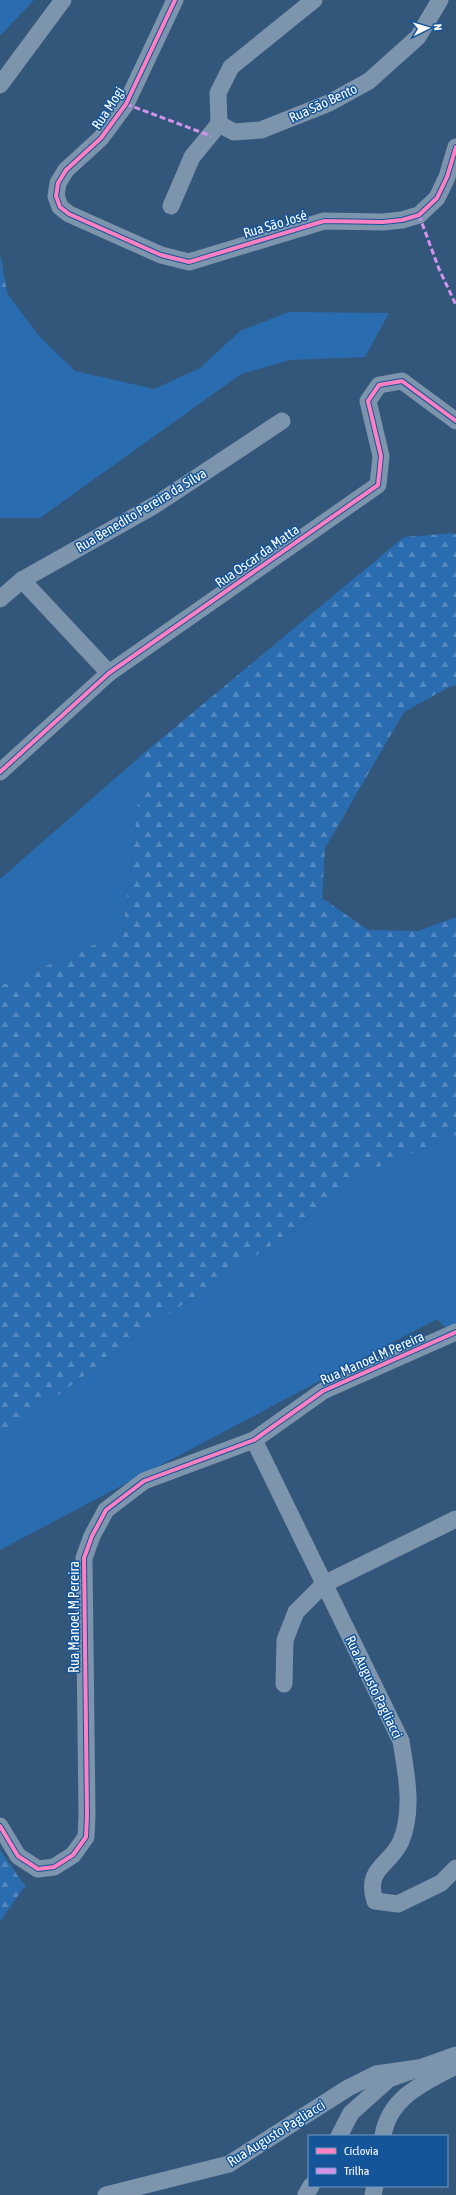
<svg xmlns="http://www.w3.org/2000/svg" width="456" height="2195" font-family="'Asap Condensed',sans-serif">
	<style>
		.green { fill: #296cb0 }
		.forest { fill: url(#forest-firs) }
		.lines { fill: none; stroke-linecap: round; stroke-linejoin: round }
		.street { stroke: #7d94ad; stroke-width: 17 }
		.quiet { stroke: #d193ec; stroke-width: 3; stroke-dasharray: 6 3; stroke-linecap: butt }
		.cycleway-casing { stroke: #14559a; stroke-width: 6 }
		.cycleway { stroke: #ff80c0; stroke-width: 4 }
		.labels { text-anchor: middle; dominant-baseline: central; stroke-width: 3; stroke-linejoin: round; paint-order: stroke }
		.street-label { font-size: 14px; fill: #fff; stroke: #14559a }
	</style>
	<defs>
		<pattern id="forest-firs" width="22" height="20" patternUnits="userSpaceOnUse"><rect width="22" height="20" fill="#296cb0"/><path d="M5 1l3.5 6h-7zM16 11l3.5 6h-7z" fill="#5489c0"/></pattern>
	</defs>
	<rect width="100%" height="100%" fill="#33567b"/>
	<!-- green -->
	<g class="green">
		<polygon points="0,0 34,0 0,36"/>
		<polygon points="7,293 39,336 75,371 154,389 200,368 240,331 289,312 389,313 365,357 290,360 241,374 40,518 0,518 0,294"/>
		<polygon points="144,753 123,932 0,986 0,879"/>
		<polygon points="456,1135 456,1338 437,1319 0,1550 0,1439 146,1329 281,1239 361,1174"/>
	</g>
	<!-- forest -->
	<g class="forest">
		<polygon points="0,252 7,293 0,294"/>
		<polygon points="454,533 456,535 456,685 447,688 404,712 325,848 322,898 368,930 418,931 456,917 456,1135 361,1174 281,1239 146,1329 0,1439 0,986 123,932 144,753 404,537"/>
		<polygon points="0,1850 25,1886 0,1921"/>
	</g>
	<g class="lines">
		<!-- street -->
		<g class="street">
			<polyline points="175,0 126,104 101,138 66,170 58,183 56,196 60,207 69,214 161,255 189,262 324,221 383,222 402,220 419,215 437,198 447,177 456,147"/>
			<polyline points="0,85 63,0"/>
			<polyline points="219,124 234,132 261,130 329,103 369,81 418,37 440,0"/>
			<polyline points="219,124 218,93 231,67 314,0"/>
			<polyline points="171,206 192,157 219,124"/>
			<polyline points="22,580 109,673"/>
			<polyline points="0,599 22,580 155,505 282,421"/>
			<polyline points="0,772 109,673 378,485 381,456 368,401 379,385 402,381 456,421"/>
			<path d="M 254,1440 L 401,1741 C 406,1772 414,1810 401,1841 C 391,1865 364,1868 375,1901 L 398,1904 L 441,1883 L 456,1868"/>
			<polyline points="284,1684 285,1640 296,1612 324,1584 456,1519"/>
			<polyline points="0,1826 18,1856 38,1869 54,1867 73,1855 86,1837 87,1815 84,1558 92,1536 106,1510 144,1481 254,1440 323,1391 456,1332"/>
			<polyline points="339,2136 351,2113 389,2079 456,2055"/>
			<path d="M 383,2136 C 389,2097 425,2082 456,2066"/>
			<polyline points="106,2195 229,2164 348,2088 376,2074 418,2068"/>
			<polyline points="306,2195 311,2186"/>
			<polyline points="373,2195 375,2186"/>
		</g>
		<!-- quiet -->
		<g class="quiet">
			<polyline points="126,104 211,136"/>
			<polyline points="419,215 439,269 456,305"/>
		</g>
		<defs>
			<g id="cycleway">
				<polyline points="175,0 126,104 101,138 66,170 58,183 56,196 60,207 69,214 161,255 189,262 324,221 383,222 402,220 419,215 437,198 447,177 456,147"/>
				<polyline points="0,772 109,673 378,485 381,456 368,401 379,385 402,381 456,421"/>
				<polyline points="0,1826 18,1856 38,1869 54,1867 73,1855 86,1837 87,1815 84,1558 92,1536 106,1510 144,1481 254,1440 323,1391 456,1332"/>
			</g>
		</defs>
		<!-- cycleway casing -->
		<use href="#cycleway" class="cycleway-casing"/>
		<!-- cycleway -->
		<use href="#cycleway" class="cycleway"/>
	</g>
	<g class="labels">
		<!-- street labels -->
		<g class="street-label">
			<text transform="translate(323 103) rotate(-25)">Rua São Bento</text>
			<text transform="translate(108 108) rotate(-57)">Rua Mogi</text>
			<text transform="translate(275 224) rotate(-17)">Rua São José</text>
			<text transform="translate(141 510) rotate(-31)">Rua Benedito Pereira da Silva</text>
			<text transform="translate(257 556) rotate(-35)">Rua Oscar da Matta</text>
			<text transform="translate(372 1358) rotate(-24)">Rua Manoel M Pereira</text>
			<text transform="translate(74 1617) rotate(-90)">Rua Manoel M Pereira</text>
			<text transform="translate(374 1687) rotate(64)">Rua Augusto Pagliacci</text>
			<text transform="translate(276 2133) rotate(-32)">Rua Augusto Pagliacci</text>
		</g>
	</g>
	<!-- legend -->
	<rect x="308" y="2135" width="140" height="52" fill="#14559a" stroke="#7299c2"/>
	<rect x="316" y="2148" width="20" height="6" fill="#ff80c0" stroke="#7299c2"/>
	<text x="344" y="2155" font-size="12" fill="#ffffff">Ciclovia</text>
	<rect x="316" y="2168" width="20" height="6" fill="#d193ec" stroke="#7299c2"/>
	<text x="344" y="2175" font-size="12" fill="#ffffff">Trilha</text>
	<!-- north arrow -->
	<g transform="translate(428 28) rotate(85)" stroke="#14559a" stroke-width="3" paint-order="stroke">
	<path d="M0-3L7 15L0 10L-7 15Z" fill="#ffffff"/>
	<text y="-6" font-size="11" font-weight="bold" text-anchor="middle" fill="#ffffff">N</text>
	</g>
</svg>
